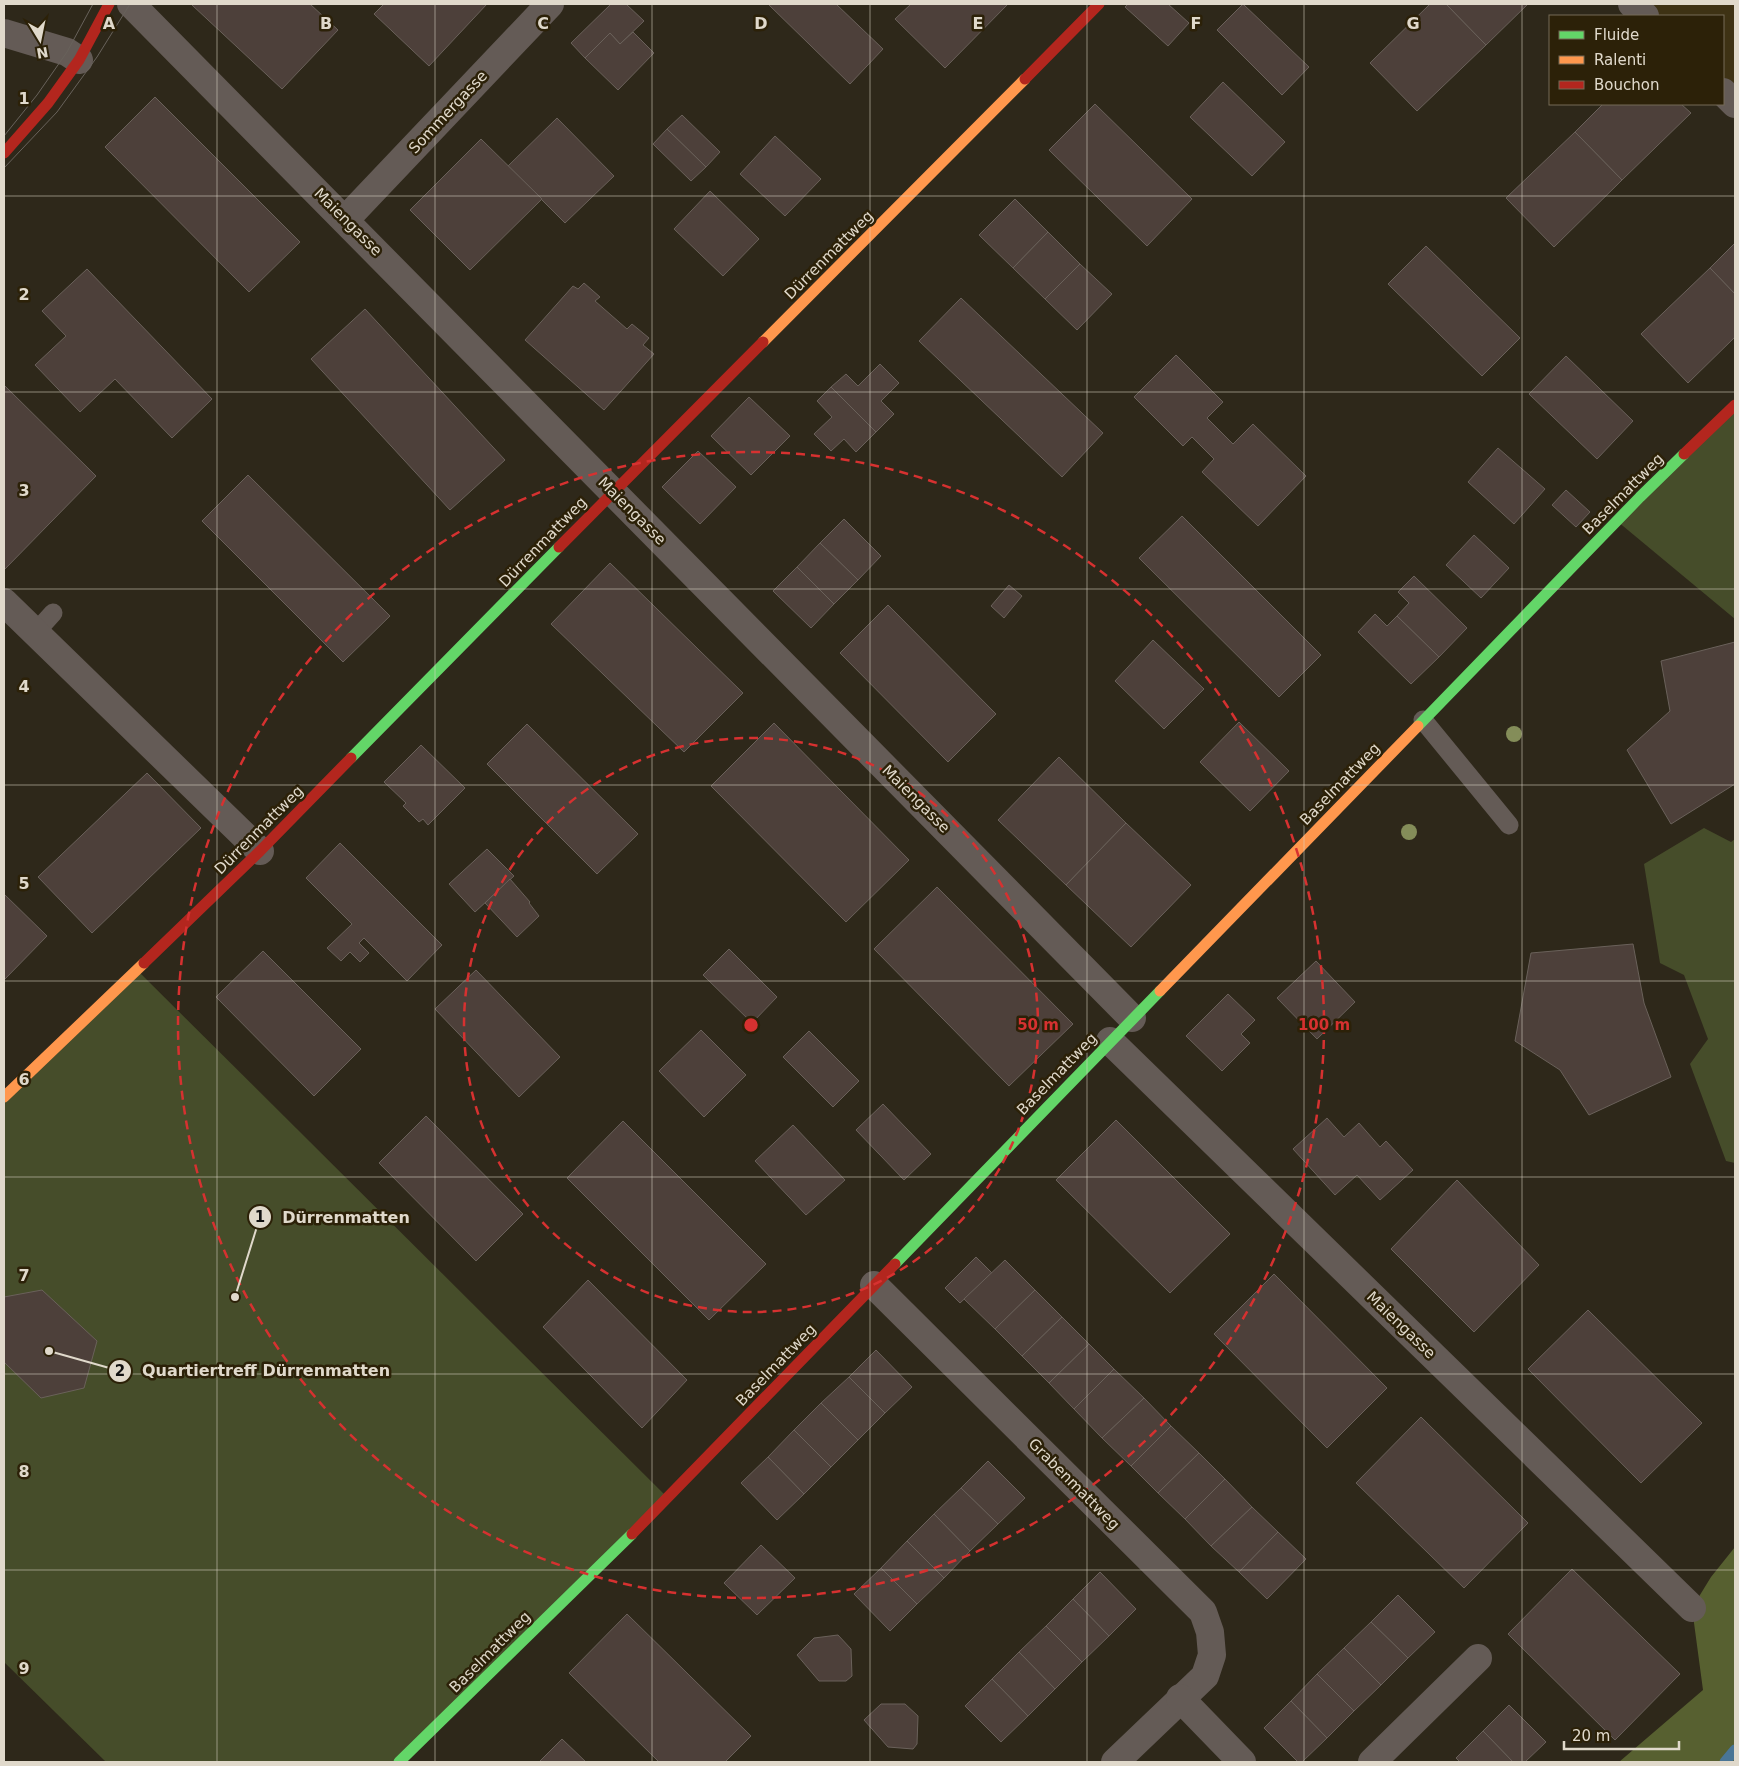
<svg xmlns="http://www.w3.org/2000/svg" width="1739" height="1766" font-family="'DejaVu Sans',sans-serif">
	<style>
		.built { fill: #3e3214 }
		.green { fill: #464d2a }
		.forest { fill: #576030 }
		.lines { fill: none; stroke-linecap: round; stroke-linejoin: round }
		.stream { stroke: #497595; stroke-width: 11 }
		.building { fill: #4d403a; stroke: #6a615a }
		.lane { stroke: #645b56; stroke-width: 19 }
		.street { stroke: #645b56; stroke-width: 28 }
		.fast { stroke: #63d668; stroke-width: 11 }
		.slow { stroke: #ff974d; stroke-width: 11 }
		.jam { stroke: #b3261e; stroke-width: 11 }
		.tram { stroke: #68625b; stroke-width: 1 }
		.tree { fill: #848d59 }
		.grid { fill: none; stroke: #e0d9cb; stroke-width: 1; stroke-opacity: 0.55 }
		.ring { fill: none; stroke: #d63130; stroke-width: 2.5; stroke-dasharray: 9 6 }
		.labels { text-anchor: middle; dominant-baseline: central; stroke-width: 5; stroke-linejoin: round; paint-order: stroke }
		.street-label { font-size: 15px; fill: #e0d9cb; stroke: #2c2108 }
		.grid-label { font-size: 16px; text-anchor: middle; font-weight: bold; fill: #e0d9cb; stroke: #2c2108; stroke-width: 5; stroke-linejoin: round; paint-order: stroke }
		.centre { fill: #d63130; stroke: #2c2108; stroke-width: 2.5 }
		.ring-label { font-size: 15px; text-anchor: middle; font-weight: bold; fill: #d63130; stroke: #2c2108; stroke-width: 5; stroke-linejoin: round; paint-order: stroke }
		.leader { fill: none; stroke: #e0d9cb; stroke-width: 2 }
		.callout-dot { fill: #e0d9cb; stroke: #2c2108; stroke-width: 2 }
		.mark-label { font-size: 15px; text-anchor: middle; font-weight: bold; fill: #111 }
		.callout-label { font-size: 16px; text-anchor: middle; font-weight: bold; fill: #e0d9cb; stroke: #2c2108; stroke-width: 5; stroke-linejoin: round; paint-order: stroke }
	</style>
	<rect width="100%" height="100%" fill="#2e281a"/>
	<!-- built -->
	<polygon class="built" points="1632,4 1735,4 1735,104 1723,92 1723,16 1645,16"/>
	<!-- green -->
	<g class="green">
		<polygon points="1735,405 1735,619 1617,521"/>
		<polygon points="1704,828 1731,842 1735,839 1735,1163 1726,1161 1690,1064 1708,1039 1684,975 1660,963 1644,864"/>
		<polygon points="136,969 668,1498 399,1762 106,1762 4,1662 4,1097"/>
	</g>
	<!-- forest -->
	<polygon class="forest" points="1735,1547 1735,1762 1619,1762 1703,1690 1692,1608 1711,1577"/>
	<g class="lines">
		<!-- stream -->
		<polyline class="stream" points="1725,1762 1735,1750"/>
	</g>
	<!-- building -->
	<g class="building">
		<polygon points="193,4 310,4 338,30 282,89 192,5"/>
		<polygon points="384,4 487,4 429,66 374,14"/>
		<polygon points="611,4 626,4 644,21 620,44 610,33 585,58 571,43"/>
		<polygon points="768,4 836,4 883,49 850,84"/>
		<polygon points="911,4 1008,4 945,68 895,19"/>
		<polygon points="1128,4 1168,4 1189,23 1168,46 1125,7"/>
		<polygon points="1243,4 1309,67 1282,95 1217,30"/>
		<polygon points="1430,4 1446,4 1486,45 1417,111 1370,63"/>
		<polygon points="1446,4 1528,4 1486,45"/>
		<polygon points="633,32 654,53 618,90 585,58 610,33 620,44"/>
		<polygon points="1223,82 1285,142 1252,176 1190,117"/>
		<polygon points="155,97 300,242 249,292 105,147"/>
		<polygon points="1095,104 1192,199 1147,246 1049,150"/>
		<polygon points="1603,104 1681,104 1691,113 1622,180 1575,132"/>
		<polygon points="682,115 720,152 706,167 667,129"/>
		<polygon points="557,118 614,176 565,223 508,166"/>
		<polygon points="667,129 706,167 691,181 653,144"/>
		<polygon points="1575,132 1622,180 1554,247 1506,198"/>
		<polygon points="775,136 821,179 785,216 740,174"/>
		<polygon points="481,139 542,199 470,270 410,210"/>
		<polygon points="710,191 759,239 723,276 674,229"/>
		<polygon points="1015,199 1048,232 1013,268 979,235"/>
		<polygon points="1048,232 1080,264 1045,299 1013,268"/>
		<polygon points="1735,243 1735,294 1710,268"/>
		<polygon points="1426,246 1520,338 1482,376 1388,284"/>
		<polygon points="1080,264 1112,294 1077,330 1045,299"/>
		<polygon points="1710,268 1735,294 1735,337 1688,383 1641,334"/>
		<polygon points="87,269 212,399 172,438 115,379 80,412 35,365 66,336 42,311"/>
		<polygon points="584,283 600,297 595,301 627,329 632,324 649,338 643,345 654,354 604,410 525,340 573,286 578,289"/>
		<polygon points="961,298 1103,433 1062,477 919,341"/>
		<polygon points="365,309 505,460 450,510 311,359"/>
		<polygon points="1176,355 1223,402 1207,418 1233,444 1253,424 1306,476 1258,526 1202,472 1214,459 1192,437 1183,446 1134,397"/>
		<polygon points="1566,356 1633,421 1597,459 1529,394"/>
		<polygon points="880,364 899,383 881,401 894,414 876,432 831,387 846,374 858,386"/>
		<polygon points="4,385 96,476 4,570"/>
		<polygon points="831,387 876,432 856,452 844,439 831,451 814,434 832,417 817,401"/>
		<polygon points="749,397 790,436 751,475 711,436"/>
		<polygon points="1498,448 1545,489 1514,524 1468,482"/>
		<polygon points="698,451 736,487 700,524 662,487"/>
		<polygon points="248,475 390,616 343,662 202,521"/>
		<polygon points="1566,490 1590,512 1576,527 1552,505"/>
		<polygon points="1182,516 1321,655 1279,697 1139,558"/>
		<polygon points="844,519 881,556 858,580 820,543"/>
		<polygon points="1474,535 1509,568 1481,598 1446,565"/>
		<polygon points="820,543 858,580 834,604 797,567"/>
		<polygon points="610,563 743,693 684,752 551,624"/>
		<polygon points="797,567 834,604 811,628 773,591"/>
		<polygon points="1414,576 1467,628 1439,657 1397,616 1409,603 1398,592"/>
		<polygon points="1009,585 1022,596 1004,618 991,606"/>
		<polygon points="888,605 996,714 948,762 840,653"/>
		<polygon points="1375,614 1387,626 1397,616 1439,657 1411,684 1358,632"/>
		<polygon points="1153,640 1204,689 1164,729 1115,681"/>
		<polygon points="1735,642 1735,784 1671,824 1627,750 1670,711 1661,661"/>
		<polygon points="1239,722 1289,771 1250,811 1200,762"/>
		<polygon points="774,723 909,860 846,922 711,786"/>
		<polygon points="527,724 638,834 597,874 487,764"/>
		<polygon points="421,745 465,788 428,825 423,819 419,822 403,806 406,803 384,782"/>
		<polygon points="1059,757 1126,823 1066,885 998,820"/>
		<polygon points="147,773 201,828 92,933 38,877"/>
		<polygon points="1126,823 1191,885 1131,947 1066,885"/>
		<polygon points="340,843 442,945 407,981 364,938 359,943 369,953 360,962 350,952 341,961 327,948 352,924 306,878"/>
		<polygon points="487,849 514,876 475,912 449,884"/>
		<polygon points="510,879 530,902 529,903 539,916 517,937 485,903"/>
		<polygon points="937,887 1073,1024 1009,1086 874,949"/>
		<polygon points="4,894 47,936 4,980"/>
		<polygon points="1633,944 1644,1003 1671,1077 1589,1115 1560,1070 1515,1041 1531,953"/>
		<polygon points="729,949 777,997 752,1023 703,975"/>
		<polygon points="263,951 361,1049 314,1096 216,997"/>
		<polygon points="1316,961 1355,1002 1317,1039 1277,998"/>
		<polygon points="476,970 560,1057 519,1097 435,1009"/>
		<polygon points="1228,994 1255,1020 1241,1034 1250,1043 1222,1071 1186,1036"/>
		<polygon points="701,1030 746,1075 704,1117 659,1071"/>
		<polygon points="809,1031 859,1081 833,1107 783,1057"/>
		<polygon points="883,1104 931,1154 904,1180 856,1130"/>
		<polygon points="426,1116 523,1214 476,1261 379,1163"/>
		<polygon points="1327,1118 1344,1137 1359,1123 1380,1147 1386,1141 1413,1170 1380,1200 1357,1175 1335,1195 1293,1149"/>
		<polygon points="1116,1120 1230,1234 1170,1293 1056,1180"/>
		<polygon points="623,1121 766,1264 709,1320 567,1178"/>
		<polygon points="793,1125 845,1180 806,1215 755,1161"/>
		<polygon points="1457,1180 1539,1265 1474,1332 1391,1249"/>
		<polygon points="976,1257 992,1273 960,1303 945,1288"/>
		<polygon points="1005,1260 1035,1290 995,1329 964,1299"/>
		<polygon points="1274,1274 1387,1388 1327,1448 1214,1334"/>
		<polygon points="588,1280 687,1380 642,1428 543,1327"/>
		<polygon points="42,1290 97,1341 84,1388 41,1398 4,1362 4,1297"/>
		<polygon points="1035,1290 1062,1317 1022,1356 995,1329"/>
		<polygon points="1588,1310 1702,1423 1641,1483 1528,1369"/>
		<polygon points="1062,1317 1089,1344 1049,1383 1022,1356"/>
		<polygon points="1089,1344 1114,1369 1074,1409 1049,1383"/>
		<polygon points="876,1350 912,1387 885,1413 849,1377"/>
		<polygon points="1114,1369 1144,1398 1102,1438 1074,1409"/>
		<polygon points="849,1377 885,1413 858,1440 821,1403"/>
		<polygon points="1144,1398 1171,1426 1131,1466 1102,1438"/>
		<polygon points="821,1403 858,1440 831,1467 794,1430"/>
		<polygon points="1421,1417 1528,1523 1464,1588 1356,1483"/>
		<polygon points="1171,1426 1199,1453 1158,1493 1131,1466"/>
		<polygon points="794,1430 831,1467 804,1494 768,1457"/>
		<polygon points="1199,1453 1225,1479 1185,1519 1158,1493"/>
		<polygon points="768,1457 804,1494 777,1520 741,1483"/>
		<polygon points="988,1461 1025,1498 998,1524 961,1488"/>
		<polygon points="1225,1479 1252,1507 1211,1546 1185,1519"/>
		<polygon points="961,1488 998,1524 970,1551 934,1514"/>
		<polygon points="1252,1507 1278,1532 1239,1572 1211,1546"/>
		<polygon points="934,1514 970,1551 944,1578 907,1541"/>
		<polygon points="1278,1532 1306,1559 1267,1599 1239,1572"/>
		<polygon points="907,1541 944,1578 917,1604 881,1568"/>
		<polygon points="761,1545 795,1578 757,1615 724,1583"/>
		<polygon points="881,1568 917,1604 890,1631 854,1594"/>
		<polygon points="1572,1569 1680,1674 1615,1740 1508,1634"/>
		<polygon points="1100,1572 1136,1609 1109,1636 1073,1599"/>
		<polygon points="1398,1595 1435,1632 1408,1658 1371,1622"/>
		<polygon points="1073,1599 1109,1636 1082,1662 1046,1626"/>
		<polygon points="627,1614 751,1736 725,1762 659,1762 569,1673"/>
		<polygon points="1371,1622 1408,1658 1381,1685 1344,1648"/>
		<polygon points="1046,1626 1082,1662 1055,1689 1019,1652"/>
		<polygon points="838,1635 851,1649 852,1676 846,1681 819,1681 797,1655 814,1638"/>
		<polygon points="1344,1648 1381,1685 1354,1711 1317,1674"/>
		<polygon points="1019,1652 1055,1689 1028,1716 992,1679"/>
		<polygon points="1317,1674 1354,1711 1327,1738 1291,1701"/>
		<polygon points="992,1679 1028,1716 1001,1742 965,1706"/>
		<polygon points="1291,1701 1327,1738 1302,1762 1298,1762 1264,1728"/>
		<polygon points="881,1704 905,1704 918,1716 917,1744 913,1749 888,1747 864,1720"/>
		<polygon points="1509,1705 1546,1742 1525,1762 1513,1762 1483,1731"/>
		<polygon points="1483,1731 1513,1762 1460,1762 1456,1758"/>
		<polygon points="562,1739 586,1762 539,1762"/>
	</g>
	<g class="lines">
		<!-- lane -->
		<g class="lane">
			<polyline points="35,633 53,613"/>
			<polyline points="1423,720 1509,825"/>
		</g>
		<!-- street -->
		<g class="street">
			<polyline points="131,4 1132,1018"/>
			<polyline points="1632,4 1645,16"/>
			<polyline points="4,33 67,52 79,60"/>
			<polyline points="1723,92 1735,104"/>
			<polyline points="345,220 550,4"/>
			<polyline points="4,602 260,851"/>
			<polyline points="1110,1041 1692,1608"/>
			<polyline points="874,1285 1203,1612 1210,1632 1212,1655 1205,1676 1115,1762"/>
			<polyline points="1180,1698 1242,1762"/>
			<polyline points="1372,1762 1478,1658"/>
		</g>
		<!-- fast -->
		<g class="fast">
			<polyline points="1418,726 1640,497 1684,454"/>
			<polyline points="351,758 559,547"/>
			<polyline points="895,1264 1160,991"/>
			<polyline points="399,1762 632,1534"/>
		</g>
		<!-- slow -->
		<g class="slow">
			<polyline points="763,342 1025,79"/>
			<polyline points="1160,991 1418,726"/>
			<polyline points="4,1097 144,963"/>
		</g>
		<!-- jam -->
		<g class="jam">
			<polyline points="1025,79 1099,4"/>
			<polyline points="4,153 48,103 79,60 109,4"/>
			<polyline points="1684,454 1735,405"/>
			<polyline points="559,547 763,342"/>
			<polyline points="144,963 260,851 351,758"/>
			<polyline points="632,1534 895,1264"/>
		</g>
		<!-- tram -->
		<g class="tram">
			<polyline points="4,136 37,95 67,52 93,4"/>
			<polyline points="4,168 57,112 97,57 130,4"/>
		</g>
	</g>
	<!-- trees -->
	<g class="tree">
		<circle cx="1514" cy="734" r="8"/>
		<circle cx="1409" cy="832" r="8"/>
	</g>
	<!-- grid -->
	<path class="grid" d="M 217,4 L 217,1762M 435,4 L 435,1762M 652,4 L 652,1762M 870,4 L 870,1762M 1087,4 L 1087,1762M 1304,4 L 1304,1762M 1522,4 L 1522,1762M 4,196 L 1735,196M 4,392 L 1735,392M 4,589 L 1735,589M 4,785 L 1735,785M 4,981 L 1735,981M 4,1177 L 1735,1177M 4,1374 L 1735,1374M 4,1570 L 1735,1570"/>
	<!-- distance rings -->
	<g class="ring">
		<circle cx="751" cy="1025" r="287"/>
		<circle cx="751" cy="1025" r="573"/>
	</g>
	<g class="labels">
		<!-- street labels -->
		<g class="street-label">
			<text transform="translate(448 112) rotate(-47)">Sommergasse</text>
			<text transform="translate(348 222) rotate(45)">Maiengasse</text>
			<text transform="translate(829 255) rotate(-45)">Dürrenmattweg</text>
			<text transform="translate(1623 494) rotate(-45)">Baselmattweg</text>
			<text transform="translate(632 511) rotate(45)">Maiengasse</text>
			<text transform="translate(543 542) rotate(-46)">Dürrenmattweg</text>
			<text transform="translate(1340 784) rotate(-46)">Baselmattweg</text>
			<text transform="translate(916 799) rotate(45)">Maiengasse</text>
			<text transform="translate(259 830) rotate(-45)">Dürrenmattweg</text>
			<text transform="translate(1057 1074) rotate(-46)">Baselmattweg</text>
			<text transform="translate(1401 1325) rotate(44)">Maiengasse</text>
			<text transform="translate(776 1365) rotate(-46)">Baselmattweg</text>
			<text transform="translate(1074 1484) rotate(45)">Grabenmattweg</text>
			<text transform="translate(490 1652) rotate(-45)">Baselmattweg</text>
		</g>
	</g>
	<g class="grid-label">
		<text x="109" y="29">A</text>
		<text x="326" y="29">B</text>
		<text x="543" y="29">C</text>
		<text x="761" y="29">D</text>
		<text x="978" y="29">E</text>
		<text x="1196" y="29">F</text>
		<text x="1413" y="29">G</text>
		<text x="24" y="104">1</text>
		<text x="24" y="300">2</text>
		<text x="24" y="496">3</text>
		<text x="24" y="692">4</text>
		<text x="24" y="889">5</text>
		<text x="24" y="1085">6</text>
		<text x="24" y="1281">7</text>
		<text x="24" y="1477">8</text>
		<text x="24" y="1674">9</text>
	</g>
	<circle cx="751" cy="1025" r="8" class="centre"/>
	<g class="ring-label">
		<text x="1038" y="1030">50 m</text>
		<text x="1324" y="1030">100 m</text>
	</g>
	<!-- callouts -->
	<path class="leader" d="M235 1297L260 1217M49 1351L120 1371"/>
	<g class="callout-dot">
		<circle cx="235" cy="1297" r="5"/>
		<circle cx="49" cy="1351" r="5"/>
		<circle cx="260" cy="1217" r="12"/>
		<circle cx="120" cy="1371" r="12"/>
	</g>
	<g class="mark-label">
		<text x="260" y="1222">1</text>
		<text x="120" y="1376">2</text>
	</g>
	<g class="callout-label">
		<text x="346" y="1223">Dürrenmatten</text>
		<text x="266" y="1376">Quartiertreff Dürrenmatten</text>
	</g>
	<!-- border -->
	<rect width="1739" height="1766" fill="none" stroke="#e0d9cb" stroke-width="10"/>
	<!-- legend -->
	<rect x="1549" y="15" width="175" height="90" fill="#2c2108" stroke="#746b56"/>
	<rect x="1559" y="31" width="25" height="8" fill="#63d668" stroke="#746b56"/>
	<text x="1594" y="40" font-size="15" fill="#e0d9cb">Fluide</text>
	<rect x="1559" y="56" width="25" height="8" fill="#ff974d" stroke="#746b56"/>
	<text x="1594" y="65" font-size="15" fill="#e0d9cb">Ralenti</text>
	<rect x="1559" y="81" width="25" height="8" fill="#b3261e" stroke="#746b56"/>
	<text x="1594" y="90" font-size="15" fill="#e0d9cb">Bouchon</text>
	<!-- north arrow -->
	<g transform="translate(40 40) rotate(170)" stroke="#2c2108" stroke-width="4" paint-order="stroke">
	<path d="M0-4L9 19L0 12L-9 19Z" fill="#e0d9cb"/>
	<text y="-8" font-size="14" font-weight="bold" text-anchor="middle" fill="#e0d9cb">N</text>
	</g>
	<!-- scale -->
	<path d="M1564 1741v8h115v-8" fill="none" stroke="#e0d9cb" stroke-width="2.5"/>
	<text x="1572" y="1741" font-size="15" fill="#e0d9cb" stroke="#2c2108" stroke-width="4" paint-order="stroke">20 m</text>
</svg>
